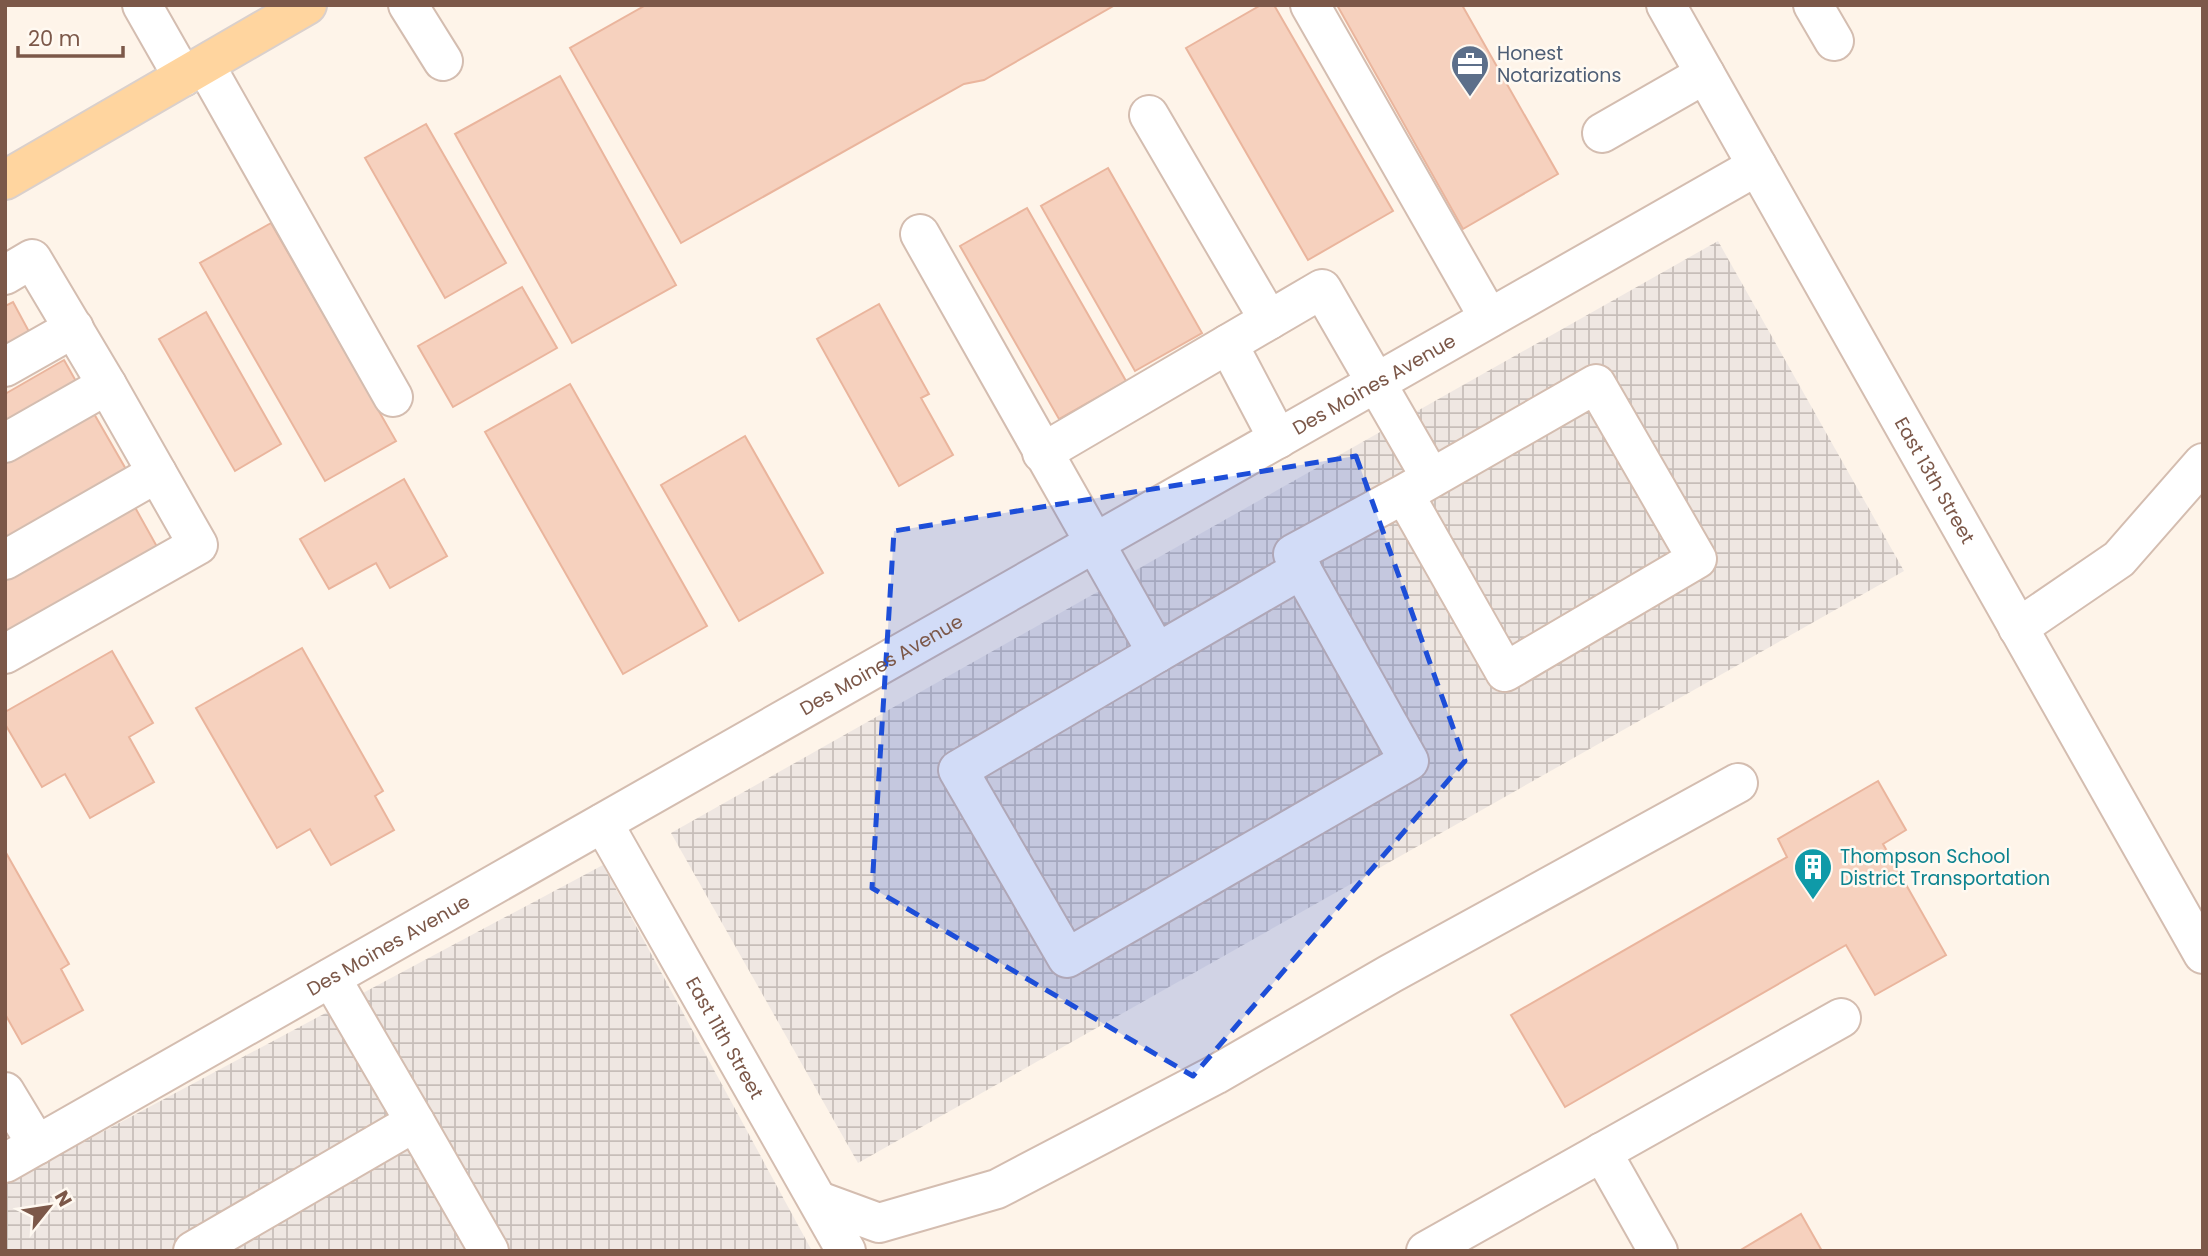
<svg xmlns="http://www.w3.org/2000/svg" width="2208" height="1256" font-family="Poppins,sans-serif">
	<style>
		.industrial { fill: url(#industrial-grid) }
		.building { fill: #f6d1be; stroke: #eab59d; stroke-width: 2 }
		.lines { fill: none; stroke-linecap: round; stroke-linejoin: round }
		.minor-casing { stroke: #d4bdb0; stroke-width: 42 }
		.major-casing { stroke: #dad0cc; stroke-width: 42 }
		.minor { stroke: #fff; stroke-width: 38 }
		.major { stroke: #ffd59f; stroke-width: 38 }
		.marked { fill: #1d4ed8; fill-opacity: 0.2; stroke: #1d4ed8; stroke-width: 5; stroke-dasharray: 14 9; stroke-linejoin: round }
		.labels { text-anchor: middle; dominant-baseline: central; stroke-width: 5; stroke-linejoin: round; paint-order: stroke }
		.service-label { font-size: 19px; fill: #4e5e75; stroke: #fff9f1; text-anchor: start }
		.street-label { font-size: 19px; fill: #7c5849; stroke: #fff9f1 }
		.culture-label { font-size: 19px; fill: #0d838f; stroke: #fff9f1; text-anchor: start }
	</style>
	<defs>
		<pattern id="industrial-grid" width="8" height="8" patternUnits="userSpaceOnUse" patternTransform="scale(1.75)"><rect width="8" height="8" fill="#efe7e2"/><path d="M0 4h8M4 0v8" fill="none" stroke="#c7beb9"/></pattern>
	</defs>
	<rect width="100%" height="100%" fill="#fef4e9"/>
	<!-- industrial -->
	<g class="industrial">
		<polygon points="1718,241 1904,571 858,1163 671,833"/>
		<polygon points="603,865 812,1251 5,1251 5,1184"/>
	</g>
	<!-- building -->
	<g class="building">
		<polygon points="646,5 919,6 1115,5 984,80 964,84 681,243 570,48"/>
		<polygon points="1261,5 1274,5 1393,211 1308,260 1186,48"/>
		<polygon points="1337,5 1462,5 1558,174 1463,229"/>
		<polygon points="560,76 676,285 572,343 455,134"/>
		<polygon points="426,124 506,263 445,298 365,158"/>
		<polygon points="1108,168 1202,333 1135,371 1041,206"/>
		<polygon points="1027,208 1126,381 1059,419 960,246"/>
		<polygon points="271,223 396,441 325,481 200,263"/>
		<polygon points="522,287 557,348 453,407 418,346"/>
		<polygon points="13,302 33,339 5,355 5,306"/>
		<polygon points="879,304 929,394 921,398 953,455 899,486 817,339"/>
		<polygon points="206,312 281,444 235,471 159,339"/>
		<polygon points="64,360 81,390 5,433 5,394"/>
		<polygon points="570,384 707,626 623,674 485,432"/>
		<polygon points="93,412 127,471 5,540 5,462"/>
		<polygon points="745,436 823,573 739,621 661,485"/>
		<polygon points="404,479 447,556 390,588 376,563 329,589 300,539"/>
		<polygon points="132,502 160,552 5,640 5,574"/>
		<polygon points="302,648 383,791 375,796 394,830 331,865 310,829 277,848 196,708"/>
		<polygon points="112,651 153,723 129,737 154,782 90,818 65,774 42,787 5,724 5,712"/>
		<polygon points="1878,781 1906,830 1883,844 1946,955 1875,995 1846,945 1565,1107 1511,1015 1787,857 1778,839"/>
		<polygon points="5,851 69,964 61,969 83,1010 22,1044 5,1014"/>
		<polygon points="1801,1214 1822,1251 1739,1251"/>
	</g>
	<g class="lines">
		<defs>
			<g id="minor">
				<polyline points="142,5 183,77"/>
				<polyline points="408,5 443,61"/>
				<polyline points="1310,5 1489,318"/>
				<path id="s1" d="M 1666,5 L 2203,954"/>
				<polyline points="1813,5 1834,41"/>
				<polyline points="205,65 393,397"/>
				<polyline points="1149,115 1269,320"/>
				<polyline points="1602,133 1705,74"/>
				<polyline points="920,234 1157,653 958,770 1067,958 1409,761 1293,554 1404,494 1596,384 1697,559 1505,672 1404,494"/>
				<polyline points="5,275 32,259 107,385 198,545 5,654"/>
				<polyline points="1228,344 1278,439"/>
				<polyline points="5,367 74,328"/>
				<polyline points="5,443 107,385"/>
				<polyline points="1042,453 1322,289 1431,478"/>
				<polyline points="5,560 157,473"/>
				<polyline points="2018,628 2119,559 2203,463"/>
				<polyline points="1157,653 1302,569"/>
				<path id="s2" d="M 603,823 L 846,1251"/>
				<polyline points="5,1092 37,1145"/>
				<polyline points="415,1122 489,1251"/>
				<polyline points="1602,1152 1658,1251"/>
				<path id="s3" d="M 5,1163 L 1757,166"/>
				<polyline points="819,1201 879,1223 997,1189 1215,1075 1390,974 1738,783"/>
				<polyline points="193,1251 415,1122 331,978"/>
				<polyline points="1426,1251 1841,1018"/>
			</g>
			<polyline id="major" points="5,180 307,5"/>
		</defs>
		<!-- minor casing -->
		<use href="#minor" class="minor-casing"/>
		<!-- major casing -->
		<use href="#major" class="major-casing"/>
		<!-- minor -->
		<use href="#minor" class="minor"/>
		<!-- major -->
		<use href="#major" class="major"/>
	</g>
	<!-- marked area -->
	<path class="marked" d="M 1356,456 L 1465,761 L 1193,1076 L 872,888 L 894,531 Z"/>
	<!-- icons -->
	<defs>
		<symbol id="office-pin" viewBox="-11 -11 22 30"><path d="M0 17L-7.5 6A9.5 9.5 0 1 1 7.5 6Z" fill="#5c6f8a" stroke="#fff9f1"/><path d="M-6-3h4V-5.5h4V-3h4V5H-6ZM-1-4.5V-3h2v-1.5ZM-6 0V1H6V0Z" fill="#fff"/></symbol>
		<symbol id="building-pin" viewBox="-11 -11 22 30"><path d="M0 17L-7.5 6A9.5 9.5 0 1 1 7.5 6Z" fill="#0f9aa8" stroke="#fff9f1"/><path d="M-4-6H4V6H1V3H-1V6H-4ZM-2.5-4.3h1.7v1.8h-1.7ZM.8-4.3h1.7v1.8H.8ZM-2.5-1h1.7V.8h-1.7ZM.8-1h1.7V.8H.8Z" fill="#fff"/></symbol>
	</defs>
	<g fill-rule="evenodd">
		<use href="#office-pin" x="1448" y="42" width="44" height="60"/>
		<use href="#building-pin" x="1791" y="845" width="44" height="60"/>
	</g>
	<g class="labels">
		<!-- service labels -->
		<g class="service-label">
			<text x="1497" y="53">Honest<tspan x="1497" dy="22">Notarizations</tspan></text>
		</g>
		<!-- street labels -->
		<g class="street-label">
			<text stroke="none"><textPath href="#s3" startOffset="1575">Des Moines Avenue</textPath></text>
			<text stroke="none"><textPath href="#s1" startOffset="546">East 13th Street</textPath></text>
			<text stroke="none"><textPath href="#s3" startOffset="1008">Des Moines Avenue</textPath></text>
			<text stroke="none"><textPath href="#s3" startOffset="441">Des Moines Avenue</textPath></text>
			<text stroke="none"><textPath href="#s2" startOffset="247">East 11th Street</textPath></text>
		</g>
		<!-- culture labels -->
		<g class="culture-label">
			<text x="1840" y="856">Thompson School<tspan x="1840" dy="22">District Transportation</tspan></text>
		</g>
	</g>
	<!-- border -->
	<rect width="2208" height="1256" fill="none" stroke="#7c5849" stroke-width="14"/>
	<!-- north arrow -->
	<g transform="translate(49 1207) rotate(60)" stroke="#fff9f1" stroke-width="5" paint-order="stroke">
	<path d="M0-5L12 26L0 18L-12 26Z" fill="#7c5849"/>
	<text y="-10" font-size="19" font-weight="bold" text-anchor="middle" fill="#7c5849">N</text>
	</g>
	<!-- scale -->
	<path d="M18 46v10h105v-10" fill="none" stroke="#7c5849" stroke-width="3.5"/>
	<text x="28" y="46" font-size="21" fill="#7c5849" stroke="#fff9f1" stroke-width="5" paint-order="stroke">20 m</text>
</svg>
